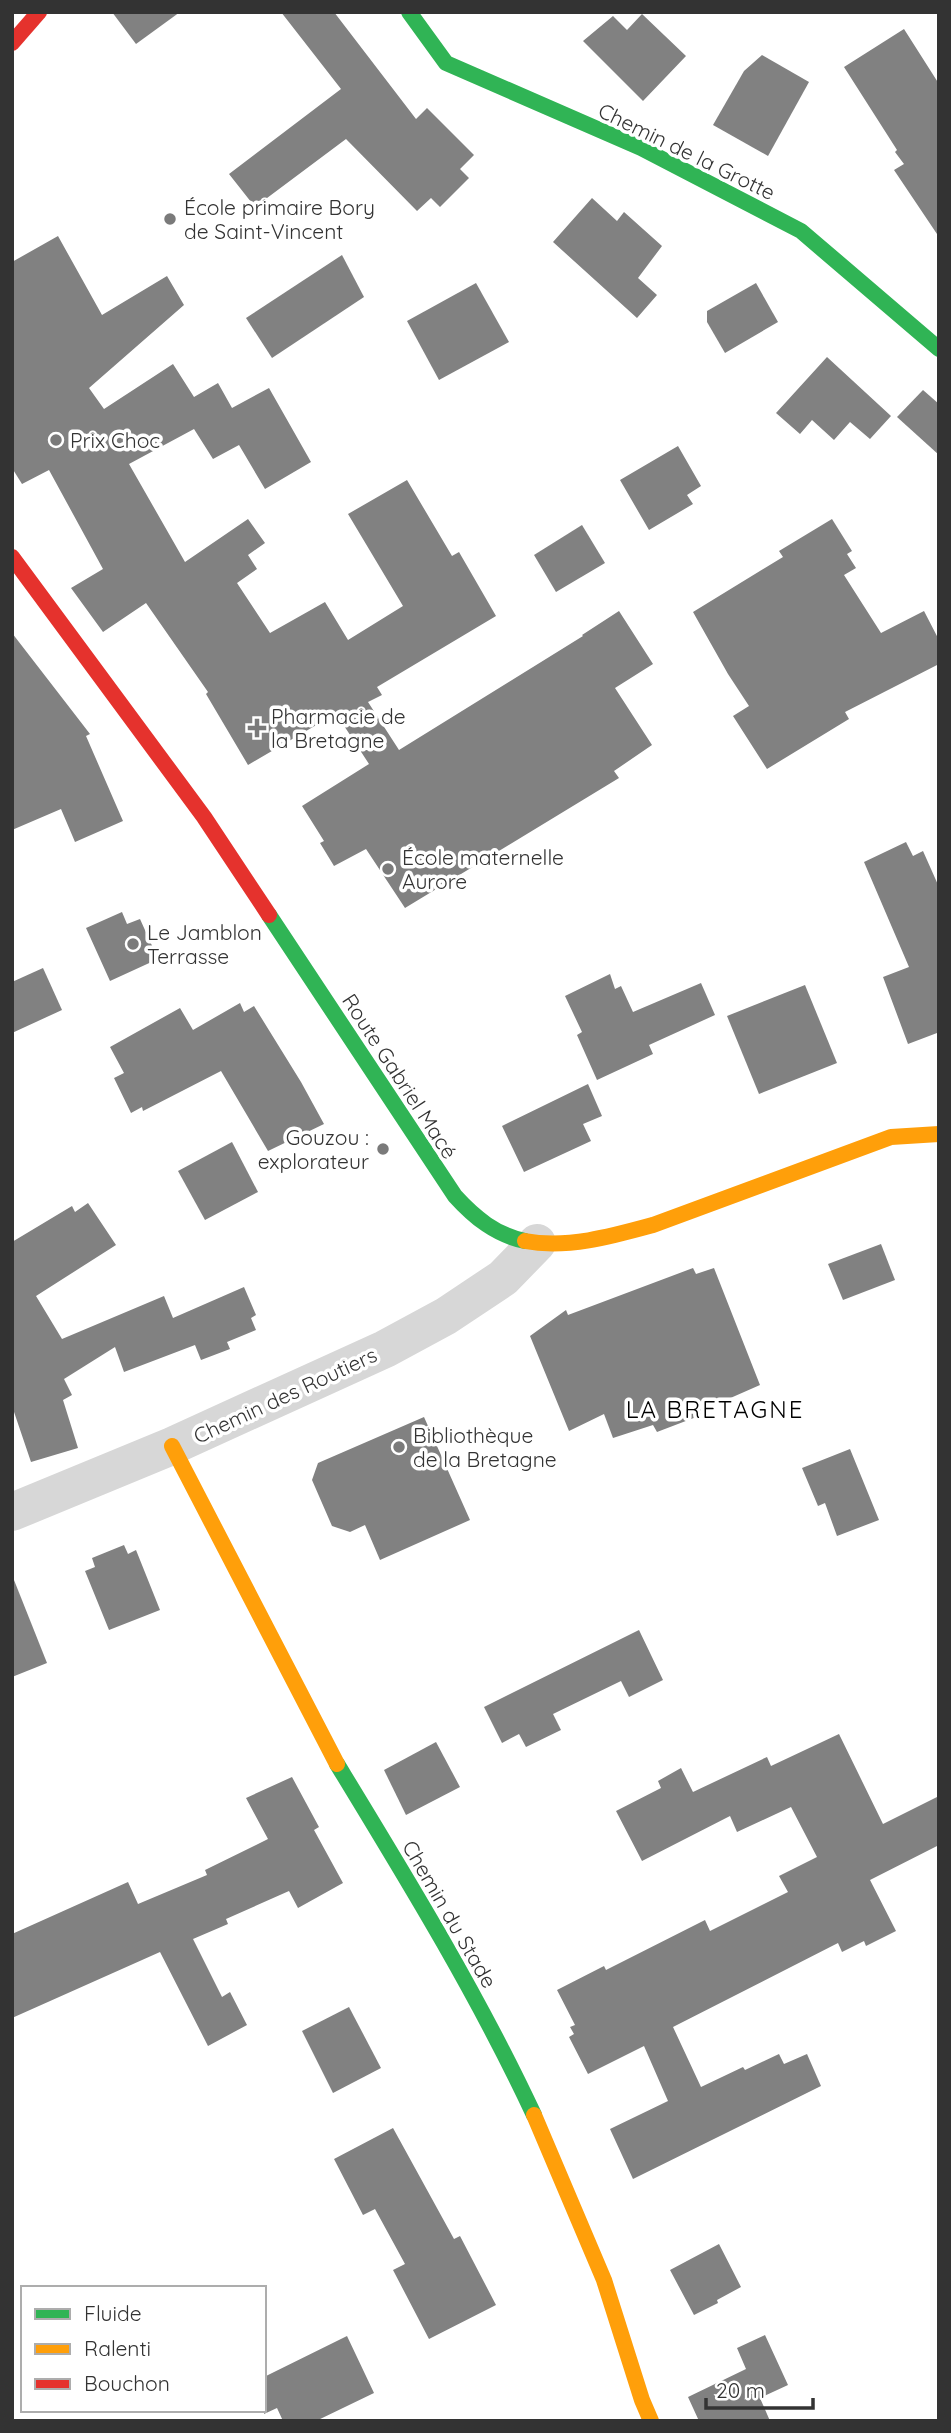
<svg xmlns="http://www.w3.org/2000/svg" width="951" height="2433" font-family="Quicksand,sans-serif">
	<style>
		.building { fill: #818181 }
		.lines { fill: none; stroke-linecap: round; stroke-linejoin: round }
		.street { stroke: #d7d7d7; stroke-width: 38 }
		.fast { stroke: #30b455; stroke-width: 16 }
		.slow { stroke: #ff9f0a; stroke-width: 16 }
		.jam { stroke: #e5322d; stroke-width: 16 }
		.poi-dot { fill: #7a7a7a; stroke: #fff; stroke-width: 2.5 }
		.labels { text-anchor: middle; dominant-baseline: central; stroke-width: 7; stroke-linejoin: round; paint-order: stroke }
		.street-label { font-size: 21px; fill: #333; stroke: #fff }
		.poi-label { font-size: 21px; fill: #333; stroke: #fff; text-anchor: start }
		.quarter-label { font-size: 24px; letter-spacing: 2px; fill: #000; stroke: #fff }
	</style>
	<rect width="100%" height="100%" fill="#fff"/>
	<!-- building -->
	<g class="building">
		<polygon points="112,12 180,12 136,44"/>
		<polygon points="281,12 334,12 416,119 427,108 474,155 460,169 469,178 440,207 431,198 417,211 346,139 255,207 229,174 341,89"/>
		<polygon points="642,14 686,56 643,101 583,41 613,16 627,30"/>
		<polygon points="904,29 939,84 939,237 894,170 904,164 895,152 897,150 844,67"/>
		<polygon points="762,55 809,82 768,156 713,125 744,71"/>
		<polygon points="592,198 617,221 624,212 662,246 638,278 657,295 637,318 553,242"/>
		<polygon points="58,236 102,315 167,276 184,305 89,388 104,409 173,364 194,397 218,383 232,408 269,388 311,462 265,489 239,445 213,459 194,429 129,464 185,562 248,519 265,543 248,555 257,569 237,583 270,633 325,602 348,640 403,606 348,514 407,480 452,556 459,552 496,616 377,687 382,695 368,702 399,750 583,636 582,635 619,611 653,664 615,688 652,745 614,771 619,778 405,908 366,849 334,866 320,843 324,841 302,806 369,764 337,715 332,719 330,717 248,765 206,694 208,692 146,603 103,632 71,588 103,569 49,470 22,484 12,468 12,262"/>
		<polygon points="342,255 364,297 272,358 246,318"/>
		<polygon points="476,283 509,342 439,380 407,321"/>
		<polygon points="756,283 778,322 725,353 707,322 707,311"/>
		<polygon points="827,357 891,416 870,439 850,422 834,440 812,420 800,434 776,413"/>
		<polygon points="923,390 939,404 939,455 897,417"/>
		<polygon points="678,446 701,486 687,495 693,504 649,530 620,480"/>
		<polygon points="832,519 852,551 847,554 856,568 844,575 881,633 924,611 939,640 939,664 845,712 849,719 767,769 733,716 749,706 728,674 693,612 783,557 779,551"/>
		<polygon points="582,525 605,563 556,592 534,555"/>
		<polygon points="12,633 90,734 86,736 123,821 75,842 61,809 12,830"/>
		<polygon points="906,842 913,856 923,851 939,887 939,1036 937,1033 908,1044 883,977 909,967 864,862"/>
		<polygon points="122,912 127,924 140,919 158,959 110,981 86,928"/>
		<polygon points="43,968 62,1010 12,1033 12,982"/>
		<polygon points="610,974 615,989 621,986 633,1012 701,983 715,1015 649,1045 653,1054 597,1080 577,1035 582,1032 565,996"/>
		<polygon points="805,985 837,1063 759,1094 727,1016"/>
		<polygon points="240,1003 244,1012 254,1006 301,1082 324,1124 268,1151 221,1071 143,1111 142,1107 131,1113 114,1078 124,1073 110,1047 180,1008 193,1030"/>
		<polygon points="588,1084 602,1116 583,1124 591,1141 524,1172 502,1126"/>
		<polygon points="232,1142 258,1192 205,1220 178,1171"/>
		<polygon points="88,1203 116,1245 36,1296 62,1339 164,1296 173,1318 244,1287 256,1315 251,1318 256,1330 227,1342 230,1349 201,1360 195,1345 124,1372 115,1347 64,1379 72,1395 63,1400 78,1448 31,1462 12,1406 12,1242 72,1206 75,1212"/>
		<polygon points="881,1244 895,1280 843,1300 828,1264"/>
		<polygon points="693,1268 696,1274 714,1268 760,1385 710,1407 712,1411 657,1432 653,1425 613,1438 604,1414 569,1431 530,1336 566,1310 568,1315"/>
		<polygon points="424,1417 470,1520 380,1560 365,1525 350,1532 332,1526 312,1480 318,1463"/>
		<polygon points="850,1449 879,1520 837,1536 825,1503 818,1506 802,1468"/>
		<polygon points="124,1545 128,1554 136,1550 160,1610 109,1630 85,1571 95,1567 92,1558"/>
		<polygon points="14,1580 47,1663 12,1677 12,1581"/>
		<polygon points="639,1630 663,1680 629,1697 621,1681 553,1714 561,1730 526,1747 519,1734 502,1743 484,1707"/>
		<polygon points="839,1734 883,1824 939,1796 939,1845 870,1880 896,1931 866,1946 864,1941 842,1952 838,1943 673,2027 701,2087 743,2067 745,2070 779,2054 784,2064 807,2054 821,2086 633,2179 610,2129 668,2101 644,2046 588,2074 569,2037 574,2034 570,2027 575,2025 557,1990 604,1966 606,1970 705,1920 710,1931 788,1892 779,1876 817,1857 791,1807 737,1832 730,1816 642,1861 616,1811 661,1788 658,1781 681,1768 693,1792 767,1757 771,1766"/>
		<polygon points="436,1742 460,1787 406,1815 384,1770"/>
		<polygon points="292,1777 319,1827 314,1830 343,1883 298,1908 289,1891 226,1919 228,1924 193,1939 222,1997 230,1992 247,2025 208,2046 160,1952 12,2018 12,1934 128,1882 138,1904 207,1875 205,1870 268,1839 246,1798"/>
		<polygon points="349,2007 381,2068 333,2093 302,2031"/>
		<polygon points="393,2128 454,2239 460,2236 496,2305 429,2339 393,2270 405,2264 375,2209 363,2215 334,2159"/>
		<polygon points="719,2244 741,2287 717,2300 718,2303 694,2315 670,2270"/>
		<polygon points="765,2335 788,2385 760,2398 770,2421 699,2421 688,2397 746,2369 737,2348"/>
		<polygon points="347,2336 374,2393 316,2421 283,2421 277,2408 264,2414 264,2377"/>
	</g>
	<g class="lines">
		<!-- street -->
		<polyline class="street" points="12,1512 172,1446 385,1349 446,1316 503,1278 537,1243"/>
		<!-- fast -->
		<g class="fast">
			<polyline points="409,12 446,63 641,148 801,231 939,349"/>
			<path d="M 269,915 L 455,1196 C 475,1218 496,1235 525,1241"/>
			<path d="M 337,1764 C 407,1879 477,1993 534,2115"/>
		</g>
		<!-- slow -->
		<g class="slow">
			<path d="M 525,1241 C 567,1249 613,1236 653,1225 L 891,1137 L 939,1134"/>
			<polyline points="172,1446 337,1764"/>
			<polyline points="534,2115 604,2280 642,2400 651,2421"/>
		</g>
		<!-- jam -->
		<g class="jam">
			<polyline points="12,43 39,12"/>
			<polyline points="12,557 204,817 269,915"/>
		</g>
	</g>
	<!-- markers -->
	<g class="poi-dot">
		<circle cx="170" cy="219" r="7"/>
		<circle cx="56" cy="440" r="7"/>
		<path d="M253.5 717.5h7v7h7v7h-7v7h-7v-7h-7v-7h7z"/>
		<circle cx="388" cy="869" r="7"/>
		<circle cx="133" cy="944" r="7"/>
		<circle cx="383" cy="1149" r="7"/>
		<circle cx="399" cy="1447" r="7"/>
	</g>
	<g class="labels">
		<!-- street labels -->
		<g class="street-label">
			<text transform="translate(687 151) rotate(26)">Chemin de la Grotte</text>
			<text transform="translate(400 1076) rotate(57)">Route Gabriel Macé</text>
			<text transform="translate(285 1395) rotate(-25)">Chemin des Routiers</text>
			<text transform="translate(450 1914) rotate(60)">Chemin du Stade</text>
		</g>
		<!-- poi labels -->
		<g class="poi-label">
			<text x="184" y="207">École primaire Bory<tspan x="184" dy="24">de Saint-Vincent</tspan></text>
			<text x="70" y="440">Prix Choc</text>
			<text x="271" y="716">Pharmacie de<tspan x="271" dy="24">la Bretagne</tspan></text>
			<text x="402" y="857">École maternelle<tspan x="402" dy="24">Aurore</tspan></text>
			<text x="147" y="932">Le Jamblon<tspan x="147" dy="24">Terrasse</tspan></text>
			<text x="369" y="1137" text-anchor="end">Gouzou :<tspan x="369" dy="24">explorateur</tspan></text>
			<text x="413" y="1435">Bibliothèque<tspan x="413" dy="24">de la Bretagne</tspan></text>
		</g>
		<!-- quarter labels -->
		<g class="quarter-label">
			<text x="715" y="1409">LA BRETAGNE</text>
		</g>
	</g>
	<!-- border -->
	<rect width="951" height="2433" fill="none" stroke="#333333" stroke-width="28"/>
	<!-- legend -->
	<rect x="21" y="2286" width="245" height="126" fill="#ffffff" stroke="#adadad" stroke-width="2"/>
	<rect x="35" y="2309" width="35" height="10" fill="#30b455" stroke="#adadad" stroke-width="2"/>
	<text x="84" y="2321" font-size="21" fill="#333333">Fluide</text>
	<rect x="35" y="2344" width="35" height="10" fill="#ff9f0a" stroke="#adadad" stroke-width="2"/>
	<text x="84" y="2356" font-size="21" fill="#333333">Ralenti</text>
	<rect x="35" y="2379" width="35" height="10" fill="#e5322d" stroke="#adadad" stroke-width="2"/>
	<text x="84" y="2391" font-size="21" fill="#333333">Bouchon</text>
	<!-- scale -->
	<path d="M706 2398v10h107v-10" fill="none" stroke="#333333" stroke-width="3.5"/>
	<text x="716" y="2398" font-size="21" fill="#333333" stroke="#ffffff" stroke-width="5" paint-order="stroke">20 m</text>
</svg>
